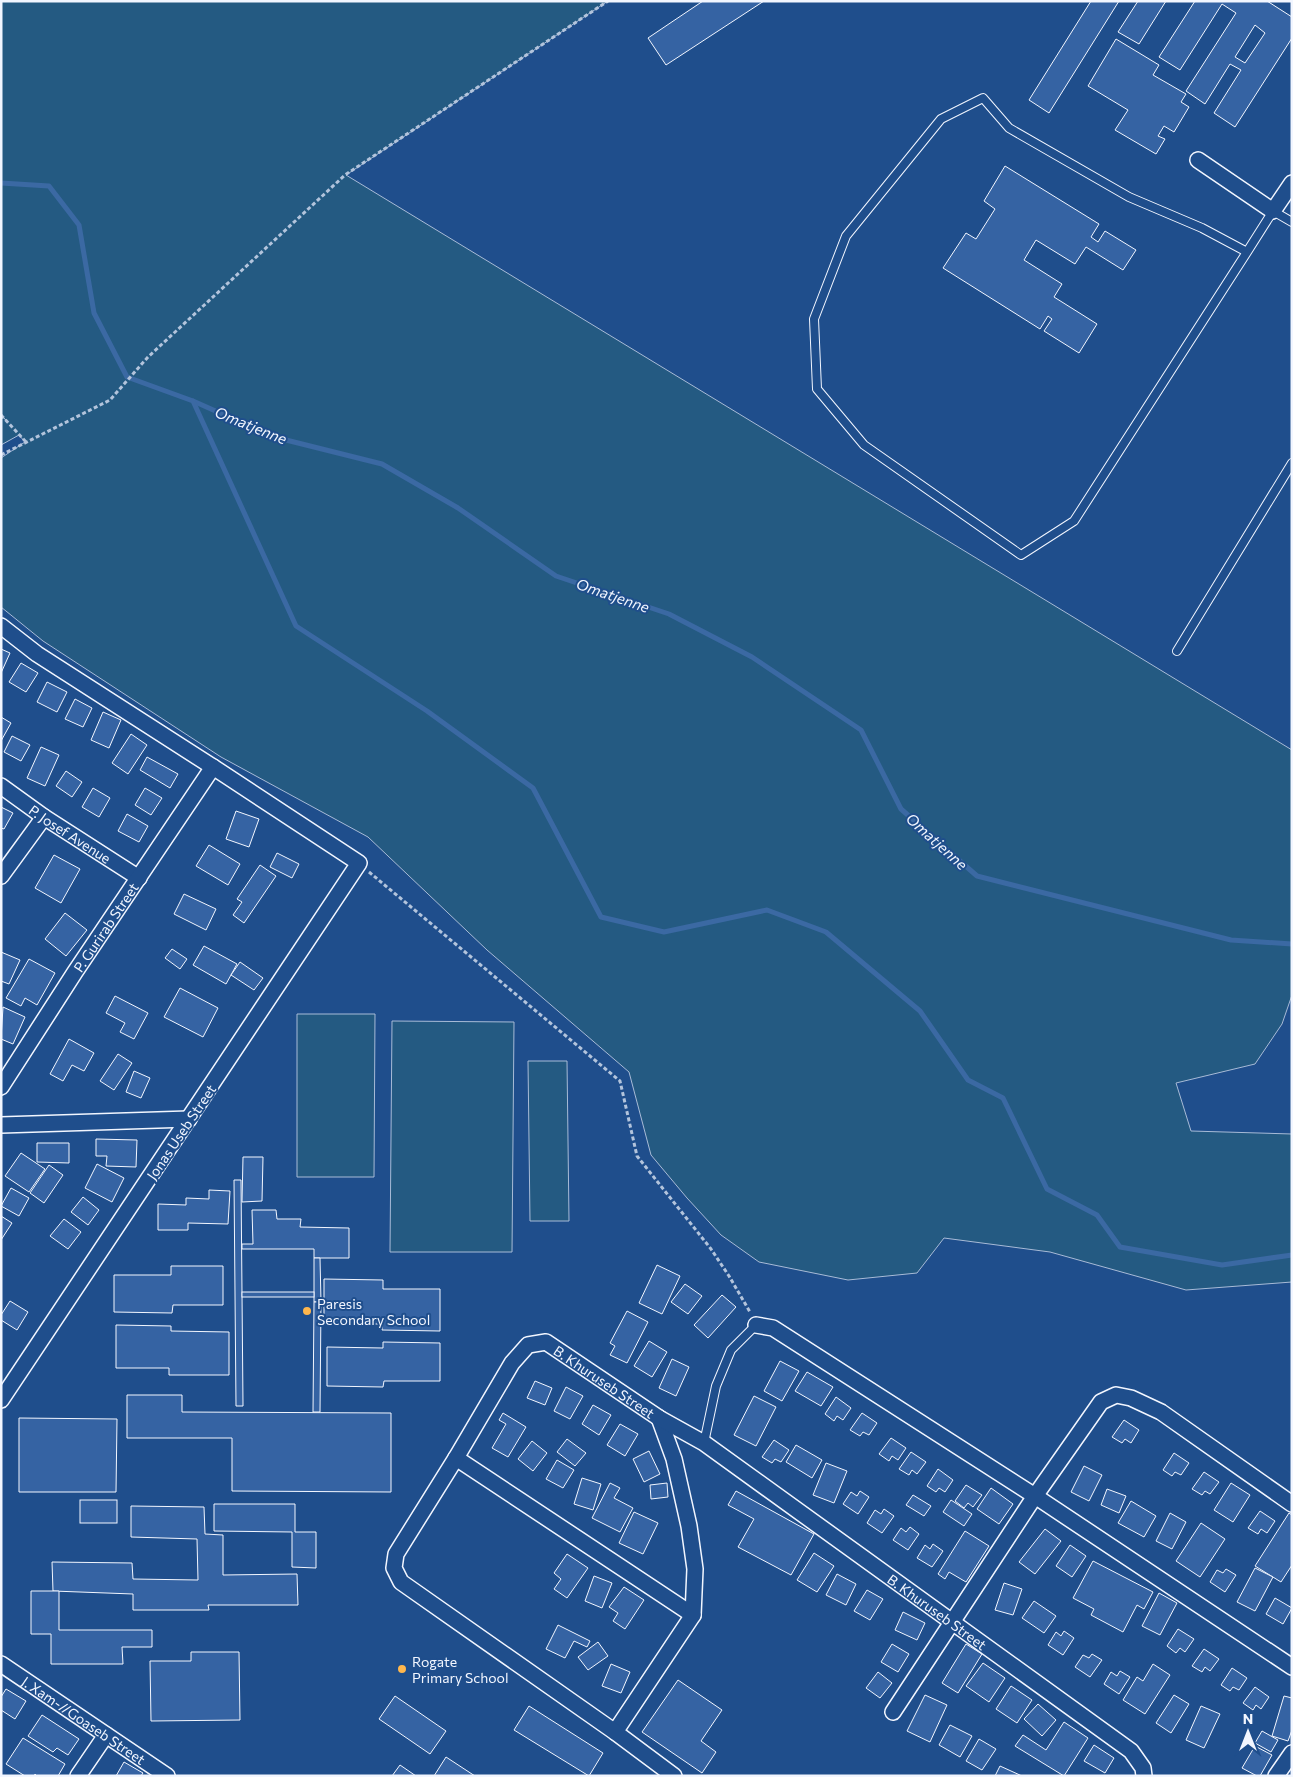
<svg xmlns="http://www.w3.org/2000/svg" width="1293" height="1777" font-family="Commissioner,sans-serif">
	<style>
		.green { fill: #245a82; stroke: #a8bbd7 }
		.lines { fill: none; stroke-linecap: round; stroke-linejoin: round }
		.stream { stroke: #3b69a3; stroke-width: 5 }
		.building { fill: #3563a3; stroke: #f2f6ff; fill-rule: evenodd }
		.service-casing { stroke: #f2f6ff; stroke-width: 10 }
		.minor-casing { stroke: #f2f6ff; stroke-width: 18 }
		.path { stroke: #b3c4dc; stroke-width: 3; stroke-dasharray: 4 2.5; stroke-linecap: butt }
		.service { stroke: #1f4e8c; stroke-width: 8 }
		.minor { stroke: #1f4e8c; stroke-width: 15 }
		.poi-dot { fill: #ffb74d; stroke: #1f4e8c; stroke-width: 2 }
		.labels { text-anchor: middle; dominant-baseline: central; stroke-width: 4; stroke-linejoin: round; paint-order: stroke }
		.street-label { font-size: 14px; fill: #f2f6ff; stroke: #1f4e8c }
		.poi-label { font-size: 14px; fill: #f2f6ff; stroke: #1f4e8c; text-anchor: start }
		.water-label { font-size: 15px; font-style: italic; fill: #f2f6ff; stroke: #1f4e8c }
	</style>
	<rect width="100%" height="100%" fill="#1f4e8c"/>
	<!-- green -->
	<g class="green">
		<polygon points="1,1 608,1 346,175 1292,750 1292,995 1282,1024 1255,1064 1176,1083 1191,1131 1292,1134 1292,1282 1186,1290 1050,1252 944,1238 917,1273 848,1280 759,1262 721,1235 687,1198 651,1155 629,1072 487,950 368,837 221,757 43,641 1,607 1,458 25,442 19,435 1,445 1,416 6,420 1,415"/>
		<polygon points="297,1014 375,1014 374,1177 297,1177"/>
		<polygon points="392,1021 514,1022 512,1252 390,1252"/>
		<polygon points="528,1061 567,1061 569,1221 530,1221"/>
	</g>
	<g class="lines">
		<!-- stream -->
		<g class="stream">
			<polyline points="1,183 49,186 79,225 94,313 127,377 193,401 274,437 382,464 458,508 556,576 669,614 752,657 861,730 901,809 977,876 1231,940 1292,944"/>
			<polyline points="193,401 296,626 427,711 533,788 601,917 664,932 767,910 826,932 920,1011 968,1080 1003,1098 1047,1189 1097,1215 1120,1247 1222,1265 1292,1255"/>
		</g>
	</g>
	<!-- building -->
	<g class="building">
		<polygon points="703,1 764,1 666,65 648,38"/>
		<polygon points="1091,1 1119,1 1049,113 1029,100"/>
		<polygon points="1138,1 1166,1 1139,44 1118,32"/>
		<path d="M 1195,1 L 1267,1 L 1292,17 L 1292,38 L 1235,127 L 1214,113 L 1241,70 L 1230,64 L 1205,104 L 1186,91 L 1236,13 L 1222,4 L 1180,70 L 1159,57 ZM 1255,25 L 1265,33 L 1245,63 L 1235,57 Z"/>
		<polygon points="1116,39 1159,65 1153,75 1186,94 1181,102 1189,107 1174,132 1164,126 1158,136 1165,139 1156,154 1115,130 1128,110 1088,86"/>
		<polygon points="1005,166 1099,224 1091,237 1098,242 1105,231 1136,250 1123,270 1086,247 1075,264 1036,240 1024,260 1062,284 1054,297 1097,324 1079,353 1044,331 1052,319 1048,316 1040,329 943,268 966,233 976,239 995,209 984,201"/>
		<polygon points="1,649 10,653 1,673"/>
		<polygon points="21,663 38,673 26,692 9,682"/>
		<polygon points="47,682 67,692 57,712 37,702"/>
		<polygon points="75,699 92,708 83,727 65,719"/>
		<polygon points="103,712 121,720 109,748 91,740"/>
		<polygon points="1,717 11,723 1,741"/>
		<polygon points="131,734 147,745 128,774 112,763"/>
		<polygon points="12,736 30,745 21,761 4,752"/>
		<polygon points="41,747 59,755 45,786 27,778"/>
		<polygon points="147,757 178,774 170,788 140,770"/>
		<polygon points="66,771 82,782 72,797 56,786"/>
		<polygon points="93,788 110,798 99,817 82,807"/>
		<polygon points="145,788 162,798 151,815 135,805"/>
		<polygon points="1,807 13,813 4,829 1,828"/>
		<polygon points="236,811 259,819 249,847 226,839"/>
		<polygon points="127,814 148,826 139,842 118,831"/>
		<polygon points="209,845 240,864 228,885 196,866"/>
		<polygon points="277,853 299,864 292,878 270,867"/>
		<polygon points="54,855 80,869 61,903 35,888"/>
		<polygon points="260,865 276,876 244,923 233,915 242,902 237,899"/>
		<polygon points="184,894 216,909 206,930 174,914"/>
		<polygon points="65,913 87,930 66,956 45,939"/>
		<polygon points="204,946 237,964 226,984 193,965"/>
		<polygon points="172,949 187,959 180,969 165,958"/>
		<polygon points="1,952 20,960 9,984 1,981"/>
		<polygon points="29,959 55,973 37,1005 25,998 21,1006 6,998"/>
		<polygon points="240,962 263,978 254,990 231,975"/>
		<polygon points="180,988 218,1008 203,1037 164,1017"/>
		<polygon points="115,996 148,1013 134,1039 120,1032 125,1023 106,1013"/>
		<polygon points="3,1007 25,1017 13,1044 1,1039"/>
		<polygon points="69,1039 94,1053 84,1071 72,1065 63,1081 50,1074"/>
		<polygon points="118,1054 132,1063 114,1090 100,1081"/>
		<polygon points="134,1071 150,1078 141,1098 126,1092"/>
		<polygon points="96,1139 137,1140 136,1167 106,1166 107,1156 96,1156"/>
		<polygon points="37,1143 69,1143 69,1163 37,1162"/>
		<polygon points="21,1153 45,1169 29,1192 5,1176"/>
		<polygon points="243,1157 263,1157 262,1201 242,1202"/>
		<polygon points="97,1164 124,1178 112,1202 85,1188"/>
		<polygon points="49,1165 63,1175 44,1203 30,1193"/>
		<polygon points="234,1180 241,1180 243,1406 236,1406"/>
		<polygon points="11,1188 29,1198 19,1216 1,1206"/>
		<polygon points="209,1190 230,1191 228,1224 188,1223 188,1230 158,1230 158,1204 186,1205 186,1198 209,1199"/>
		<polygon points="83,1197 99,1210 88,1225 71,1212"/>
		<polygon points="252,1210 276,1210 277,1219 301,1219 300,1227 349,1228 349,1258 314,1258 314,1249 242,1249 242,1244 253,1244"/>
		<polygon points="1,1216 12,1223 1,1240"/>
		<polygon points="64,1219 81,1232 68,1249 50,1236"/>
		<polygon points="314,1258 320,1258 321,1302 314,1302"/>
		<polygon points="657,1265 680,1276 662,1314 639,1303"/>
		<polygon points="171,1266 223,1266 223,1305 173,1305 172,1313 114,1312 114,1275 171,1275"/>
		<polygon points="324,1279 383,1280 383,1289 440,1289 440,1331 382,1330 382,1324 324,1324"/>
		<polygon points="685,1284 702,1296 688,1314 671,1302"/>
		<rect x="242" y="1292" width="72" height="5"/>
		<polygon points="722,1295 736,1307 708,1338 694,1325"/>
		<polygon points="10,1301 28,1312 17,1330 1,1320 1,1315"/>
		<polygon points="314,1302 321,1302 320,1412 313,1412"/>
		<polygon points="627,1311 648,1322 627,1363 610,1355 615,1346 610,1343"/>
		<polygon points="116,1325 171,1326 171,1331 229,1332 229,1375 169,1375 169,1368 116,1368"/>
		<polygon points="649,1341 667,1352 652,1377 634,1366"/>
		<polygon points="383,1342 440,1343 440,1381 384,1381 383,1387 327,1386 327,1347 383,1348"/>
		<polygon points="672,1359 689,1367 676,1396 659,1388"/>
		<polygon points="780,1361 799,1371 782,1401 764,1391"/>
		<polygon points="807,1372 833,1387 821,1406 795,1391"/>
		<polygon points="535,1381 552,1388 545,1405 527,1398"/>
		<polygon points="566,1387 583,1396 570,1419 554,1411"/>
		<polygon points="127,1395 182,1395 182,1412 391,1413 391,1492 232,1491 232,1438 127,1438"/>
		<polygon points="754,1396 776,1407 756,1446 734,1435"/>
		<polygon points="836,1397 851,1408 843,1420 837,1416 834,1421 825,1414"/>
		<polygon points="593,1405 611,1415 599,1435 582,1424"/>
		<polygon points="503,1413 526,1427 508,1457 492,1448 506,1424 499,1420"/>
		<polygon points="862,1413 877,1423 869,1435 863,1432 860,1436 850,1430"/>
		<polygon points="19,1418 117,1419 116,1492 19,1492"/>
		<polygon points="1124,1420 1139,1430 1131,1443 1125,1439 1122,1443 1112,1437"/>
		<polygon points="620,1424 638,1434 625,1456 607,1445"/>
		<polygon points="891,1438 906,1448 898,1460 892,1456 889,1461 879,1454"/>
		<polygon points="567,1439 586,1453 575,1466 557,1452"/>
		<polygon points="774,1440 789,1450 781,1462 775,1459 772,1463 762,1457"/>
		<polygon points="532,1441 547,1453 533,1471 518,1459"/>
		<polygon points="796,1445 822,1460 812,1478 786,1462"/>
		<polygon points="649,1451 660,1474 644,1482 633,1459"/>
		<polygon points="911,1452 926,1462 917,1474 912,1470 909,1475 899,1469"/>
		<polygon points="1174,1453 1189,1463 1181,1475 1175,1472 1172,1476 1163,1470"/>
		<polygon points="557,1460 574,1470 563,1488 546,1479"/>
		<polygon points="826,1463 847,1471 834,1503 813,1495"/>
		<polygon points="1084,1466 1102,1475 1089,1501 1071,1492"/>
		<polygon points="938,1469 953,1480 945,1492 939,1488 936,1492 927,1486"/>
		<polygon points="1204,1472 1219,1482 1210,1494 1205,1491 1202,1495 1192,1489"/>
		<polygon points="582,1478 601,1484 593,1510 574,1504"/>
		<polygon points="610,1483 620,1488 614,1498 633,1508 620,1532 592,1518"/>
		<polygon points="667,1483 668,1497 651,1499 650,1485"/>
		<polygon points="1231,1483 1250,1495 1233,1522 1214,1510"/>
		<polygon points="966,1485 982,1495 973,1507 968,1503 964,1508 955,1501"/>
		<polygon points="991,1488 1013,1504 999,1524 977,1509"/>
		<polygon points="1107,1489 1126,1496 1119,1513 1101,1505"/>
		<polygon points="736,1491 814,1534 791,1575 738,1547 754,1519 728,1505"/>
		<polygon points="860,1491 869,1497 858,1514 843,1504 851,1492 857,1496"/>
		<polygon points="913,1495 931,1506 924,1516 906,1505"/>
		<rect x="80" y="1500" width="37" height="23"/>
		<polygon points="951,1500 972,1514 964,1526 943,1512"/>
		<polygon points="1131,1501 1156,1516 1144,1537 1118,1523"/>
		<polygon points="214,1504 295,1504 295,1532 316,1532 316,1568 292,1567 292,1532 214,1531"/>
		<polygon points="131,1506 204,1507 205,1534 223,1535 223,1575 297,1574 298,1605 208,1605 209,1610 133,1610 133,1594 53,1591 52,1562 132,1563 133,1579 198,1580 197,1539 131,1537"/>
		<polygon points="884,1509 894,1516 882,1533 867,1523 875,1510 881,1514"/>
		<polygon points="1260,1511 1275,1521 1267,1533 1261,1529 1258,1534 1248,1528"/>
		<polygon points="634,1512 658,1523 643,1554 619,1543"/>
		<polygon points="1170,1513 1186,1522 1172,1549 1156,1541"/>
		<polygon points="1289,1513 1292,1515 1292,1565 1281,1582 1255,1566"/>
		<polygon points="1201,1523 1225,1539 1200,1577 1176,1561"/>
		<polygon points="910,1527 919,1534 908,1550 893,1540 901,1528 906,1532"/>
		<polygon points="1045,1529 1061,1541 1035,1574 1019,1562"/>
		<polygon points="965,1531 989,1546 966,1582 949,1572 945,1579 938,1574"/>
		<polygon points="933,1544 943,1551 932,1567 917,1558 925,1545 930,1549"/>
		<polygon points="1070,1545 1086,1556 1072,1577 1056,1566"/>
		<polygon points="814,1553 834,1566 817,1592 797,1580"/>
		<polygon points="567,1554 588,1568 567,1598 554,1589 561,1579 554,1573"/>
		<polygon points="1093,1561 1153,1592 1144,1609 1137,1605 1123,1632 1091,1615 1094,1609 1073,1598"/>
		<polygon points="1255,1568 1273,1577 1255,1611 1237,1602"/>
		<polygon points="1226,1569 1236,1575 1225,1592 1210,1582 1217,1570 1223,1573"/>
		<polygon points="837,1574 856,1584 846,1605 826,1595"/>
		<polygon points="594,1576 612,1583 602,1608 585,1601"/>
		<polygon points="1004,1583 1022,1589 1013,1615 995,1610"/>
		<polygon points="624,1587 644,1600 625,1629 613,1621 618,1613 609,1607"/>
		<polygon points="867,1590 883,1599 870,1620 854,1611"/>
		<polygon points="31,1591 59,1591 59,1630 152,1630 152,1647 122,1647 123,1664 51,1664 51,1634 31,1634"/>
		<polygon points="1159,1593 1177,1603 1160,1635 1142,1626"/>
		<polygon points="1275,1598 1292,1608 1283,1624 1266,1614"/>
		<polygon points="1034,1601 1056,1616 1044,1633 1022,1618"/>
		<polygon points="903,1612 925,1623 917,1640 895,1630"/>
		<polygon points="558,1625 590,1641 587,1647 574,1641 565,1658 546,1649"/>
		<polygon points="1178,1629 1194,1639 1185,1652 1180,1648 1176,1653 1167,1646"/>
		<polygon points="1064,1631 1074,1638 1063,1655 1048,1645 1056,1632 1061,1636"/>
		<polygon points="598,1642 608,1656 588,1670 578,1657"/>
		<polygon points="892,1644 909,1654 898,1672 881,1662"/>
		<polygon points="966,1644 982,1654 958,1693 942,1683"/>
		<polygon points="1204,1649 1219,1659 1210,1671 1205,1667 1202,1672 1192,1666"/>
		<polygon points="191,1652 239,1652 240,1720 151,1721 150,1661 191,1661"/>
		<polygon points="1092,1654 1102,1660 1090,1677 1075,1667 1083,1655 1089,1658"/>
		<polygon points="983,1663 1005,1678 989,1702 966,1686"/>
		<polygon points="611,1664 630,1672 621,1693 602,1686"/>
		<polygon points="1153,1664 1170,1675 1145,1714 1123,1700 1137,1677 1143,1681"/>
		<polygon points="1232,1668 1247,1678 1239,1690 1233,1687 1230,1691 1221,1685"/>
		<polygon points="1120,1671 1130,1677 1119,1694 1104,1684 1111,1672 1117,1676"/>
		<polygon points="878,1672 892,1683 880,1698 866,1688"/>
		<polygon points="678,1680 722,1710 701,1741 716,1752 702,1773 642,1732"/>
		<polygon points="1011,1686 1032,1700 1017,1723 996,1709"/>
		<polygon points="1255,1687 1269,1697 1261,1709 1256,1705 1253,1710 1243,1703"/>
		<polygon points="6,1689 26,1701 15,1719 1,1710 1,1697"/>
		<polygon points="925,1695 947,1705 930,1742 907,1731"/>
		<polygon points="1174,1695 1189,1704 1171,1733 1156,1723"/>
		<polygon points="395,1696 446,1731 430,1754 379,1719"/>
		<polygon points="1284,1696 1292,1698 1292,1730 1288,1741 1272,1736"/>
		<polygon points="1038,1704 1056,1720 1042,1736 1024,1719"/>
		<polygon points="529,1706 603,1753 589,1776 514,1730"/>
		<polygon points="1201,1706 1220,1714 1204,1748 1186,1740"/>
		<polygon points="42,1715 79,1739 68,1755 57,1748 53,1752 28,1736"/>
		<polygon points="1064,1722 1088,1738 1064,1776 1015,1746 1023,1735 1046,1750"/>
		<polygon points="950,1725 972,1736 960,1757 939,1745"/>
		<polygon points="1262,1731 1278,1740 1271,1752 1255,1743"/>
		<polygon points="23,1738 65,1764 58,1776 37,1776 35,1774 34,1776 25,1776 6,1764"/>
		<polygon points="979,1739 996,1749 982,1770 966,1761"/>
		<polygon points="1094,1745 1114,1758 1105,1773 1084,1761"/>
		<polygon points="1255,1746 1272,1755 1260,1776 1257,1776 1242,1768"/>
		<polygon points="446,1757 475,1776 434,1776"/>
		<polygon points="124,1762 143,1773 141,1776 116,1776"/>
		<polygon points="400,1765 416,1776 392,1776"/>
		<polygon points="1000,1766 1022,1776 995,1776"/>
	</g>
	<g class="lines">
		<defs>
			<g id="service">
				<polyline points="1247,252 1202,228 1129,197 1009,128 983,98 941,119 846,236 814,319 817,389 864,445 1021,555 1074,521 1247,252 1273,211 1292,222"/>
				<polyline points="1177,651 1292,463"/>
				<polyline points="704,1443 716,1386 731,1350 756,1325"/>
			</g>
			<g id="minor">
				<polyline points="1198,160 1273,211 1292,183"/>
				<polyline points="1,626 37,654 213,767 359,863 1,1400"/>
				<path id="s1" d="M 1,786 L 44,817 L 139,878"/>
				<polyline points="1,876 44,817"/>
				<path id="s2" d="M 1,1087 L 75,972 L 213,767"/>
				<polyline points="1,1125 189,1119"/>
				<polyline points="756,1325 773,1328 1035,1496 1292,1667"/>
				<polyline points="456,1458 693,1615"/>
				<path id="s3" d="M 1,1664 L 167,1776"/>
				<polyline points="893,1712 1035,1496 1101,1402 1116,1395 1131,1398 1161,1412 1292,1504"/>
				<polyline points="615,1732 693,1615 695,1569 689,1526 674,1459 659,1418"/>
				<polyline points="78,1776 106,1735"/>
				<path id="s4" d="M 674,1776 L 615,1732 L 401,1582 L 394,1568 L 396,1554 L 456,1458 L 512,1363 L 528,1345 L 546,1342 L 659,1418 L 704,1443 L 1131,1751 L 1143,1768 L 1144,1776"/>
				<polyline points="1276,1776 1292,1753"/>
			</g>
		</defs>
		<!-- service casing -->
		<use href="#service" class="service-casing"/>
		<!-- minor casing -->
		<use href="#minor" class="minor-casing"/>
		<!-- path -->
		<g class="path">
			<polyline points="1,415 26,442"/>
			<polyline points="1,455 110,400 148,357 345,175 608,1"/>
			<polyline points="369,872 620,1081 637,1156 711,1249 729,1276 750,1312"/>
		</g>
		<!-- service -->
		<use href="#service" class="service"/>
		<!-- minor -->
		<use href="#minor" class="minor"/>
	</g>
	<!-- markers -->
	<g class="poi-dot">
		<circle cx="307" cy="1311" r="5"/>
		<circle cx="402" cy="1669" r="5"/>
	</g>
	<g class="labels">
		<!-- street labels -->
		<g class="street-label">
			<text stroke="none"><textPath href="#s1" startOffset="84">P. Josef Avenue</textPath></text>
			<text stroke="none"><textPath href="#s2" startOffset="191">P. Gurirab Street</textPath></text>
			<text transform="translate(181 1132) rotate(-56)">Jonas Useb Street</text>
			<text stroke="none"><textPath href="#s4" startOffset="701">B. Khuruseb Street</textPath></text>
			<text stroke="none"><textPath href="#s4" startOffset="1106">B. Khuruseb Street</textPath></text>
			<text stroke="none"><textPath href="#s3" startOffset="100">J. Xam-//Goaseb Street</textPath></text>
		</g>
		<!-- poi labels -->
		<g class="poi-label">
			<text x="317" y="1303">Paresis<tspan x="317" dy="16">Secondary School</tspan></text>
			<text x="412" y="1661">Rogate<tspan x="412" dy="16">Primary School</tspan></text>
		</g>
		<!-- water labels -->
		<g class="water-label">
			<text transform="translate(251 425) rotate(22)">Omatjenne</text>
			<text transform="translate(613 595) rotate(19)">Omatjenne</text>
			<text transform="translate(937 841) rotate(42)">Omatjenne</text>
		</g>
	</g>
	<!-- border -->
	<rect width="1293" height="1777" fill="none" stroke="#f2f6ff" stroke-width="5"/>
	<!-- north arrow -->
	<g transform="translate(1248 1732)" stroke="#1f4e8c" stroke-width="4" paint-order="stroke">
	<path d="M0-4L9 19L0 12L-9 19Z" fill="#f2f6ff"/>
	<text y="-8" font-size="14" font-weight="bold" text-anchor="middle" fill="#f2f6ff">N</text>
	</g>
</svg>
